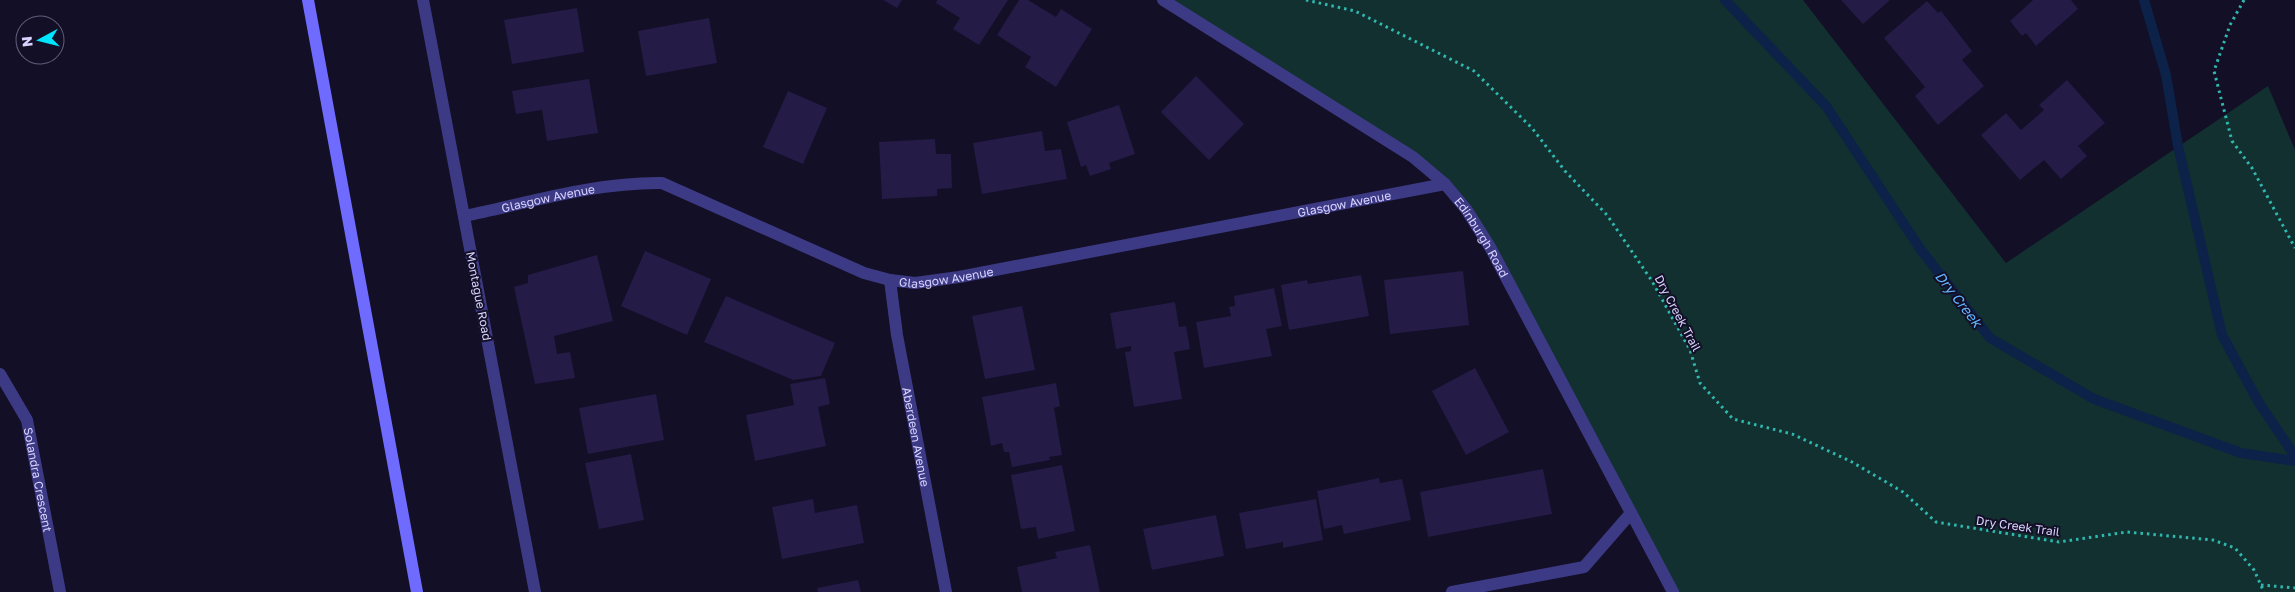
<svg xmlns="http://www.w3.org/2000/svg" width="2295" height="592" font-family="'Golos Text',sans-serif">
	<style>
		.green { fill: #12302f }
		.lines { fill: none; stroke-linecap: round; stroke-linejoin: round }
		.stream { stroke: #0c2248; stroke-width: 10 }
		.building { fill: #241b47 }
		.path { stroke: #2fb8b0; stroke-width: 3; stroke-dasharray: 2.5 4; stroke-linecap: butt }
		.minor { stroke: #3d3a85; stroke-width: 12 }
		.secondary { stroke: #6f6bff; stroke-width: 12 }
		.labels { text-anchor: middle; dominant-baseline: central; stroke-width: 4; stroke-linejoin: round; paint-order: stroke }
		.street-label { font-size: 12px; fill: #d9d4ff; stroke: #130f26 }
		.water-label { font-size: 14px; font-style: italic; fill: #62b6ff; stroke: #130f26 }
	</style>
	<rect width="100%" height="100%" fill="#130f26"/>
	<!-- green -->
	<polygon class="green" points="1164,0 1803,0 2006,263 2268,86 2295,150 2295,592 1671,592 1466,209 1413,157"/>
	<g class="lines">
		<!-- stream -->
		<g class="stream">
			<polyline points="1725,0 1826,106 1921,250 1990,338 2094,399 2241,453 2295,461"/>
			<polyline points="2144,0 2166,75 2178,146 2222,335 2259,403 2295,456"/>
		</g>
	</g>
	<!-- building -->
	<g class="building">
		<polygon points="883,0 902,0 897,8"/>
		<polygon points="937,0 1008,0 979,45 953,29 960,18 936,3"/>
		<polygon points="1019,0 1028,0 1056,17 1061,9 1092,29 1056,87 1025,67 1031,57 997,35"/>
		<polygon points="1841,0 1890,0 1863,24"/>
		<polygon points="2033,0 2071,0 2078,9 2036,46 2026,33 2022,36 2010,21"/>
		<polygon points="1927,1 1938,13 1941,11 1972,51 1962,60 1984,86 1938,125 1915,96 1925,87 1884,38"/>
		<polygon points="577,8 584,52 512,64 504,20"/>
		<polygon points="709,18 717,63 646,76 638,31"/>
		<polygon points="1196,76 1244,124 1209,160 1161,112"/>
		<polygon points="589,79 598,133 547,141 542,110 516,114 512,91"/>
		<polygon points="2067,80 2105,123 2078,146 2087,156 2061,179 2044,160 2020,180 1981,135 2006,113 2021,130 2044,110 2039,105"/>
		<polygon points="788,91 827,108 803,164 763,147"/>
		<polygon points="1119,105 1135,154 1109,163 1111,169 1090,176 1086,165 1081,167 1067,122"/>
		<polygon points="1042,131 1045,151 1061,149 1067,179 982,194 973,143"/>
		<polygon points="935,139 936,154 951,154 952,188 937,189 937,196 882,199 879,142"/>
		<polygon points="645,251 711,279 687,335 621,306"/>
		<polygon points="597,255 613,321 554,336 557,354 570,352 575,378 535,384 514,287 528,283 528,275"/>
		<polygon points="1463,271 1469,325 1390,334 1384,280"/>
		<polygon points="1361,275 1369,316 1289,330 1281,285 1307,280 1308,284"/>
		<polygon points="1274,288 1282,326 1266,329 1272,356 1204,368 1196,322 1231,316 1229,307 1235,306 1234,296"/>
		<polygon points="726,296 835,343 821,376 793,380 704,342"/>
		<polygon points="1175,302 1179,327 1186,326 1190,349 1174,352 1182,399 1134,407 1125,352 1131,351 1131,346 1116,349 1110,313"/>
		<polygon points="1022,306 1035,370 985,379 972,316"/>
		<polygon points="1475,368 1509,432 1466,455 1432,391"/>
		<polygon points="825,378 830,404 818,407 826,446 755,461 746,415 794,405 790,384"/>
		<polygon points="1056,383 1060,406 1054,408 1062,455 1049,457 1050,460 1012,467 1009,452 1004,452 1002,443 991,446 982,397"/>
		<polygon points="656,394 664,440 588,454 579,408"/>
		<polygon points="631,454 644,520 599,529 585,463"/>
		<polygon points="1062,465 1075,531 1038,539 1036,527 1021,529 1011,475"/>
		<polygon points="1543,469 1552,514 1428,537 1420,492"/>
		<polygon points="1379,478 1380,483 1402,479 1411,520 1344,534 1342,525 1324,529 1317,491"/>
		<polygon points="813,499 815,513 857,505 864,543 782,559 772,507"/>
		<polygon points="1316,499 1323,540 1283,548 1283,542 1246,549 1239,513"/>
		<polygon points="1216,515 1224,556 1152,570 1143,529"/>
		<polygon points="1090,545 1100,592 1022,592 1017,567 1057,558 1055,552"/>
		<polygon points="858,580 861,592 818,592 817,588"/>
	</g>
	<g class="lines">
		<!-- path -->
		<g class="path">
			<polyline points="1306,0 1355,11 1474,71 1532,128 1565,171 1607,215 1652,281 1690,350 1700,383 1733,419 1792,434 1852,462 1903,492 1936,522 2059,542 2127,532 2213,540 2235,548 2254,570 2264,592"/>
			<polyline points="2244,0 2230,25 2214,71 2232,141 2252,168 2295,248"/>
			<polyline points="2261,585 2295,588"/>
		</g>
		<!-- minor -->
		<g class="minor">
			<polyline points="423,0 535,592"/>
			<path id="s1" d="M 1163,0 L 1413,157 L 1445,184 L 1466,209 L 1490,247 L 1673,592"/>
			<path id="s2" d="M 464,216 C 528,203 595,182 662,183 L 864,273 L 890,280 L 915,283 L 959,277 L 1445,184"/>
			<path id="s3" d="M 890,280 L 897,335 L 946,592"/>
			<path id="s4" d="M 0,374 L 27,420 L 60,592"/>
			<polyline points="1452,592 1584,567 1631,513"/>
		</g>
		<!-- secondary -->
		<polyline class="secondary" points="308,0 417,592"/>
	</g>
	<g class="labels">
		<!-- street labels -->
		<g class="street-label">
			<text stroke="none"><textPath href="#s2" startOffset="86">Glasgow Avenue</textPath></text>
			<text stroke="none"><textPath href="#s2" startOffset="911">Glasgow Avenue</textPath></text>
			<text stroke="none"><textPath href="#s1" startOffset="402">Edinburgh Road</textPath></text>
			<text stroke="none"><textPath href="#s2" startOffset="506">Glasgow Avenue</textPath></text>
			<text transform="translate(479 296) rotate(79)">Montague Road</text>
			<text transform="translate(1678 313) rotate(62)">Dry Creek Trail</text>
			<text stroke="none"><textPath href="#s3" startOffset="159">Aberdeen Avenue</textPath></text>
			<text stroke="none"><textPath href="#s4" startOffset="114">Solandra Crescent</textPath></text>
			<text transform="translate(2018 526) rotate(8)">Dry Creek Trail</text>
		</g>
		<!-- water labels -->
		<g class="water-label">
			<text transform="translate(1959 299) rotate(52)">Dry Creek</text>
		</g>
	</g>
	<!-- north arrow -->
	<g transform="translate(40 40) rotate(263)"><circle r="24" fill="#130f26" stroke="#625e7d"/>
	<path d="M0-4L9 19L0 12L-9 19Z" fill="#00e5ff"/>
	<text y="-8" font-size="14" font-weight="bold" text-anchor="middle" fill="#d9d4ff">N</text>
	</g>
</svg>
